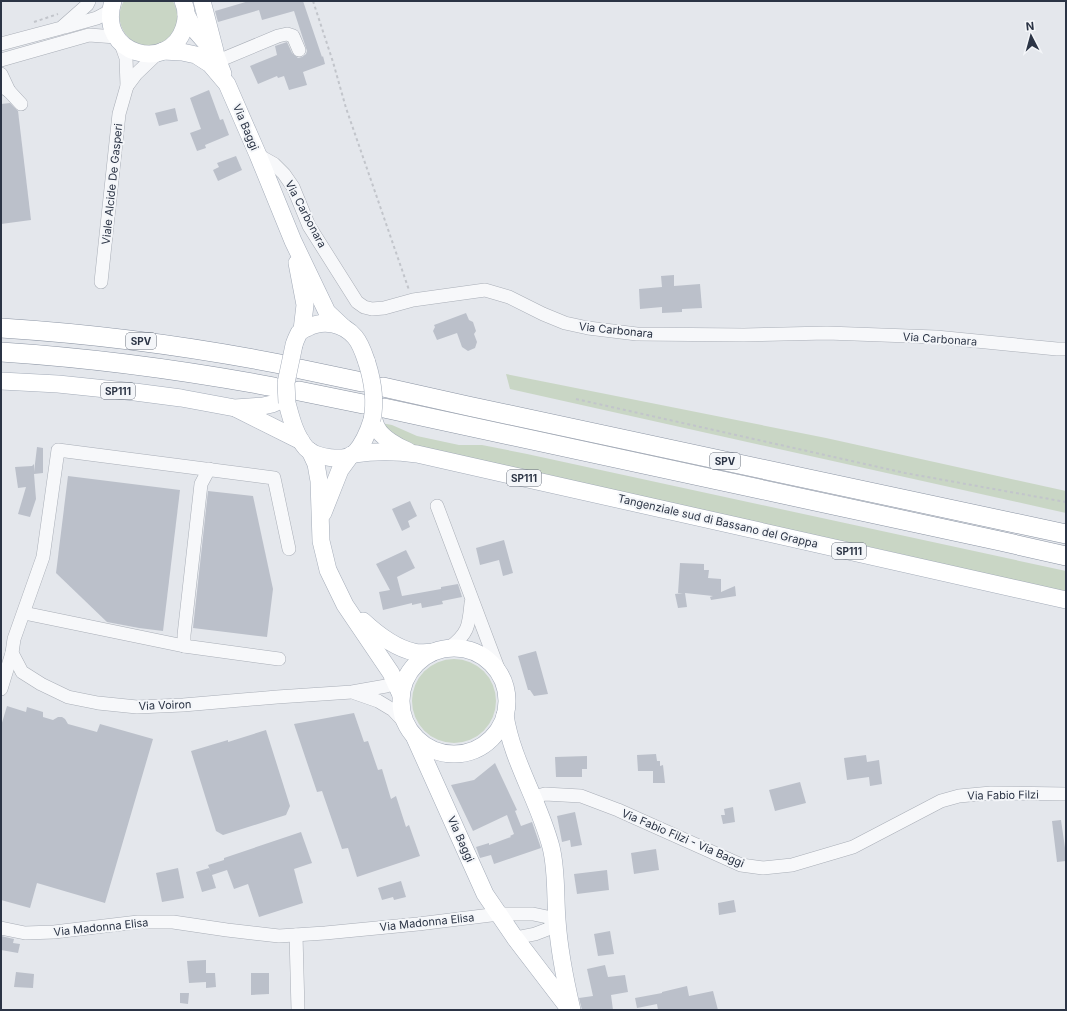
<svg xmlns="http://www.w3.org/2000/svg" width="1067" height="1011" font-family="Inter,sans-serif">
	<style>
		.green { fill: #c9d6c5 }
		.building { fill: #bbc0ca }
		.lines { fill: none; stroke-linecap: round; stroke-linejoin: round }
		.minor-casing { stroke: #a9aeb7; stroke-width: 14 }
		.major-casing { stroke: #a3abb8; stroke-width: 18 }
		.highway-casing { stroke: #8b94a3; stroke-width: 20 }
		.path { stroke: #c2c5cb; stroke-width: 2; stroke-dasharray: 3 3; stroke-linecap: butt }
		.minor { stroke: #f7f8fa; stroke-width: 13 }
		.major { stroke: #fff; stroke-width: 17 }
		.highway { stroke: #fff; stroke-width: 19 }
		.major-bridge-casing { stroke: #a3abb8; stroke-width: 18; stroke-linecap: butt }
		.major-bridge { stroke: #fff; stroke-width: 17 }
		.labels { text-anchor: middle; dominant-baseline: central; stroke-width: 4; stroke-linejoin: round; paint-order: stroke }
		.shield { fill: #f4f6f9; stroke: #676e7b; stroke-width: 1 }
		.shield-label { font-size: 10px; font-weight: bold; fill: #2b3445 }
		.street-label { font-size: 11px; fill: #2b3445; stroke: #f4f6f9 }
	</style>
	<rect width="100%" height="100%" fill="#e4e7ec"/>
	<!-- green -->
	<g class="green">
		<path d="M 124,1 L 173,1 C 193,39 139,65 122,28 C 118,19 119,9 124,1 Z"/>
		<polygon points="506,374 826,438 1066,491 1066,513 510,389"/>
		<polygon points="381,423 392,425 417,436 459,445 482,445 527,454 1066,571 1066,592 883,550 417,447 387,433"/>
		<circle cx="454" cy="701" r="42"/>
	</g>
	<!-- building -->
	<g class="building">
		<polygon points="249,1 303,1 322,57 323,56 325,64 303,72 307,85 289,90 284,76 278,78 277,76 258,84 250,66 277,55 275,46 287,42 292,53 298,58 302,57 306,54 307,51 294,11 262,20 259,10 218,22 215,11"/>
		<polygon points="209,90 220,120 223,119 229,135 205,145 206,148 197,151 190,133 201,129 190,98"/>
		<polygon points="10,103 18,111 31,220 1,224 1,104"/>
		<polygon points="175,108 178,121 159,126 155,113"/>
		<polygon points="236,156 242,170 218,181 213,170 219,167 217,163"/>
		<polygon points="674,275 674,286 700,284 702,308 682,309 682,312 662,313 662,307 640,309 639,289 662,287 661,276"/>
		<polygon points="466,313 469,320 473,322 476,331 474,334 477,342 475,348 468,351 462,347 457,333 437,340 433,331 435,327 434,325"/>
		<polygon points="37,447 43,448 43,473 34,474 36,499 30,517 18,514 26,487 18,488 15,467 32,466 34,464 34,472"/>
		<polygon points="68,476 180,490 163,631 139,628 107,622 56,573"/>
		<polygon points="208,491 253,496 273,589 267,637 193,628"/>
		<polygon points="410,501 417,516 408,521 410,527 402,531 392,509"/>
		<polygon points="504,540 513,573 503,576 499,560 480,565 476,548"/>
		<polygon points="406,550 415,568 397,577 402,596 441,589 441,587 458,584 462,597 442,601 443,604 422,608 421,603 412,605 412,603 383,610 379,592 390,590 376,564"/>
		<polygon points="680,563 704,564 704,570 709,570 708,578 721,579 721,592 735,586 736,596 711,600 710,597 713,596 685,593 687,607 678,608 675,594 683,593 678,593"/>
		<polygon points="536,651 548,694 534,696 530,690 528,690 518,656"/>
		<polygon points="7,706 26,712 27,707 43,712 43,717 53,720 58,717 62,717 65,719 68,724 97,732 100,724 153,739 105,903 37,883 30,908 1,900 1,726"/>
		<polygon points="354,713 364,742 368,741 378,770 382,769 391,799 396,796 406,827 409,825 420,856 357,877 348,848 342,849 322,791 317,792 294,724"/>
		<polygon points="266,730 290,806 286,815 223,835 216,831 191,751 228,740 228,742"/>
		<polygon points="656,754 657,761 660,761 660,766 663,765 665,783 653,783 653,771 638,771 637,755"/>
		<polygon points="866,755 867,762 879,760 882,784 870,786 869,777 847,780 844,758"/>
		<polygon points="587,756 587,769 582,769 582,777 556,777 555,757"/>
		<polygon points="495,763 517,810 515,811 521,826 532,822 541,848 494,864 491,855 480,858 476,847 489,843 489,845 511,837 510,836 514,834 507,815 473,831 451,785 474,780"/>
		<polygon points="800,782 806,803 775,811 769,790"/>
		<polygon points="733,807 735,822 723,824 721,815 725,815 724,809"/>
		<polygon points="575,812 582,845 571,847 570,840 562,842 557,816"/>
		<polygon points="1061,820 1065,848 1066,848 1066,861 1057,862 1052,821"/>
		<polygon points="301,832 312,863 294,869 303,903 259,917 248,884 234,889 227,870 212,875 216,888 202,892 196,872 209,868 211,872 208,865 224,860 224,858"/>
		<polygon points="656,849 659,870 634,874 631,853"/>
		<polygon points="178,868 184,898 162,902 156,873"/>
		<polygon points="607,870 609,890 577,894 574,874"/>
		<polygon points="401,881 406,897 394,900 393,897 382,900 378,888"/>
		<polygon points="734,900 736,912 719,915 718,903"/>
		<polygon points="610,931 614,954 598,956 594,934"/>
		<polygon points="1,936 14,939 13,943 20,944 18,953 1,950"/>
		<polygon points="206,960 206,973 215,973 216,987 206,988 206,982 189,983 187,961"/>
		<polygon points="605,965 608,977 625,975 628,992 611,995 613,1010 582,1010 579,998 593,996 587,969"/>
		<polygon points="16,972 34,974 33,988 14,987"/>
		<polygon points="251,973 269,973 269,994 251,995"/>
		<polygon points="687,986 689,996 713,991 718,1010 658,1010 657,1004 637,1008 635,998 662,993 662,992"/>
		<polygon points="180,993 189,993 188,1004 180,1003"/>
	</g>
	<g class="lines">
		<defs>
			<g id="minor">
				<polyline points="65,27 97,18 110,11"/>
				<polyline points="1,44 61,28 87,5 89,1"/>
				<polyline points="1,60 89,35 116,37"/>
				<polyline points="218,61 278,36 287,34 293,36 299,50"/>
				<polyline points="1,74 9,91 1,86"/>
				<polyline points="127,86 136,74 158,53"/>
				<polyline points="9,91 21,104"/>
				<polyline points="258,155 274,164 284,174 293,187 309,226 357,302 364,307 372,309 384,308 413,300 485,290 509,297 543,314 565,323 588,328 637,334 744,335 827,333 936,337 1057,349 1066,349"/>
				<polyline points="101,282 119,114 127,86 126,58 121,44"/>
				<polyline points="209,469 201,484 184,635 184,646 279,659"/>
				<polyline points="437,506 501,676"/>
				<polyline points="289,549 274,478 58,450 43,557 14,639 12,653 22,672 41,684 68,697 98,703 137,707 183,705 277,697 352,692 386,686 396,683 406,678"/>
				<polyline points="24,613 184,646"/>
				<path d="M 449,648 C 468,634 469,626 471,603"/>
				<polyline points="1,689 12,653"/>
				<polyline points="355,693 378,701 393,710 406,724"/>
				<polyline points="534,797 545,794 581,796 618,810 741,865 763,868 792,865 853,847 941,801 959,796 991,793 1066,794"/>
				<polyline points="1,928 25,933 54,932 138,922 173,922 227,930 279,936 325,933 418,924 499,914 533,914 557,919 548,929 535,934 515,938"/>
				<polyline points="296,935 298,1010"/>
			</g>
			<g id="major">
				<path d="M 113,1 C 96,55 169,74 184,28 C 187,19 187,10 183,1"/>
				<polyline points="202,1 215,51"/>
				<polyline points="186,14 194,29 215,53 223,74"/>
				<polyline points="163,51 182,52 196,55 210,64 227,84 258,155 293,241 327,312 343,327"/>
				<polyline points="297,263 305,305 302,330"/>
				<path d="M 294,345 C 295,341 297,337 299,333 C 301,331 304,329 307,328 C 323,319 343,323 355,337 C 361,344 364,354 367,363"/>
				<polyline points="1,381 58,384 135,392 181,398 235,408 263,406 272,404 279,401"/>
				<path d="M 287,403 C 291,418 295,435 306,448 C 315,458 345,462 355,453 C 364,443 368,433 372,420"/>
				<polyline points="237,409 301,441"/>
				<path d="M 373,416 C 374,420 375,425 377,428 C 382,438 398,447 408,451"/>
				<polyline points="310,451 316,464 319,481 321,541 328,570 345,605 391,673 401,695"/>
				<path d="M 354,454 C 375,451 395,451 417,454 L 1066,600"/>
				<polyline points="323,513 340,470 351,455"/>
				<path d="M 363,621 C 377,634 395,648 414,652 C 420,654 428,652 433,652"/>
				<circle cx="454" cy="701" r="53"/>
				<path d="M 505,715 C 512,761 539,801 551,847 C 557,871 555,896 557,920 C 559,950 565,980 572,1010"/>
				<polyline points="415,738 485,894 515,938 570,1010"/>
			</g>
			<g id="highway">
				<path d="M 1,328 C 95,334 188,346 280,364"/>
				<path d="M 1,352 C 93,358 183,370 274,387"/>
				<polyline points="300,369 362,382"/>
				<polyline points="383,387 468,406 1066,534"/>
				<polyline points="299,391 363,404"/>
				<polyline points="384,408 1000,541 1066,556"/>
			</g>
		</defs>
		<!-- minor casing -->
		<use href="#minor" class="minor-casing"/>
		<!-- major casing -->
		<use href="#major" class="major-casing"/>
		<!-- highway casing -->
		<use href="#highway" class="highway-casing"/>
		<!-- path -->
		<g class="path">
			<polyline points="313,1 333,62 346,108 409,290"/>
			<polyline points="34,22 58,14"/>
			<polyline points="576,399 905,473 1066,502"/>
		</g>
		<!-- minor -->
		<use href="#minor" class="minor"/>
		<!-- major -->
		<use href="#major" class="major"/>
		<!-- highway -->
		<use href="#highway" class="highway"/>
		<defs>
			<g id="major-bridge">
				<path d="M 367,363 C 373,382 376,400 372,420"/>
				<polyline points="287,403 286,383 294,345"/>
			</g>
		</defs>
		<!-- major-bridge casing -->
		<use href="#major-bridge" class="major-bridge-casing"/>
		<!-- major-bridge -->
		<use href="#major-bridge" class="major-bridge"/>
	</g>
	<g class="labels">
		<!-- shield labels -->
		<g class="shield">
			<rect x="126" y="333" width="30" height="16" rx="3"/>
			<rect x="101" y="383" width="34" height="16" rx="3"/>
			<rect x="710" y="453" width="30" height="16" rx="3"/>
			<rect x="507" y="470" width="34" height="16" rx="3"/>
			<rect x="832" y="543" width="34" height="16" rx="3"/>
		</g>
		<g class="shield-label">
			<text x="141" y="341">SPV</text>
			<text x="118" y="391">SP111</text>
			<text x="725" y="461">SPV</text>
			<text x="524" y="478">SP111</text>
			<text x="849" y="551">SP111</text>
		</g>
		<!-- street labels -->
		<g class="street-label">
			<text transform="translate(246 127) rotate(67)">Via Baggi</text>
			<text transform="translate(112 184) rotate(-84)">Viale Alcide De Gasperi</text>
			<text transform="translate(306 214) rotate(62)">Via Carbonara</text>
			<text transform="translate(616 330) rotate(6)">Via Carbonara</text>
			<text transform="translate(940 339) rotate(4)">Via Carbonara</text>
			<text transform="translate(718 521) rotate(13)">Tangenziale sud di Bassano del Grappa</text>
			<text transform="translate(165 705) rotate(-2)">Via Voiron</text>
			<text transform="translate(1003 795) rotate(-1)">Via Fabio Filzi</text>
			<text transform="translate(683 838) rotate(23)">Via Fabio Filzi - Via Baggi</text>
			<text transform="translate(461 839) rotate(66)">Via Baggi</text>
			<text transform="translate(427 922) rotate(-6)">Via Madonna Elisa</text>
			<text transform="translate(101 927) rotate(-6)">Via Madonna Elisa</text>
		</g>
	</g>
	<!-- border -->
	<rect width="1067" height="1011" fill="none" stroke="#2b3445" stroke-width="4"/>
	<!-- north arrow -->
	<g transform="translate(1031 36) rotate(354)" stroke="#f4f6f9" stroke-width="3" paint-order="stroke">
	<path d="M0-3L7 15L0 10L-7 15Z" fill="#2b3445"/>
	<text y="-6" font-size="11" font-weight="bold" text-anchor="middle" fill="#2b3445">N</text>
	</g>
</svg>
